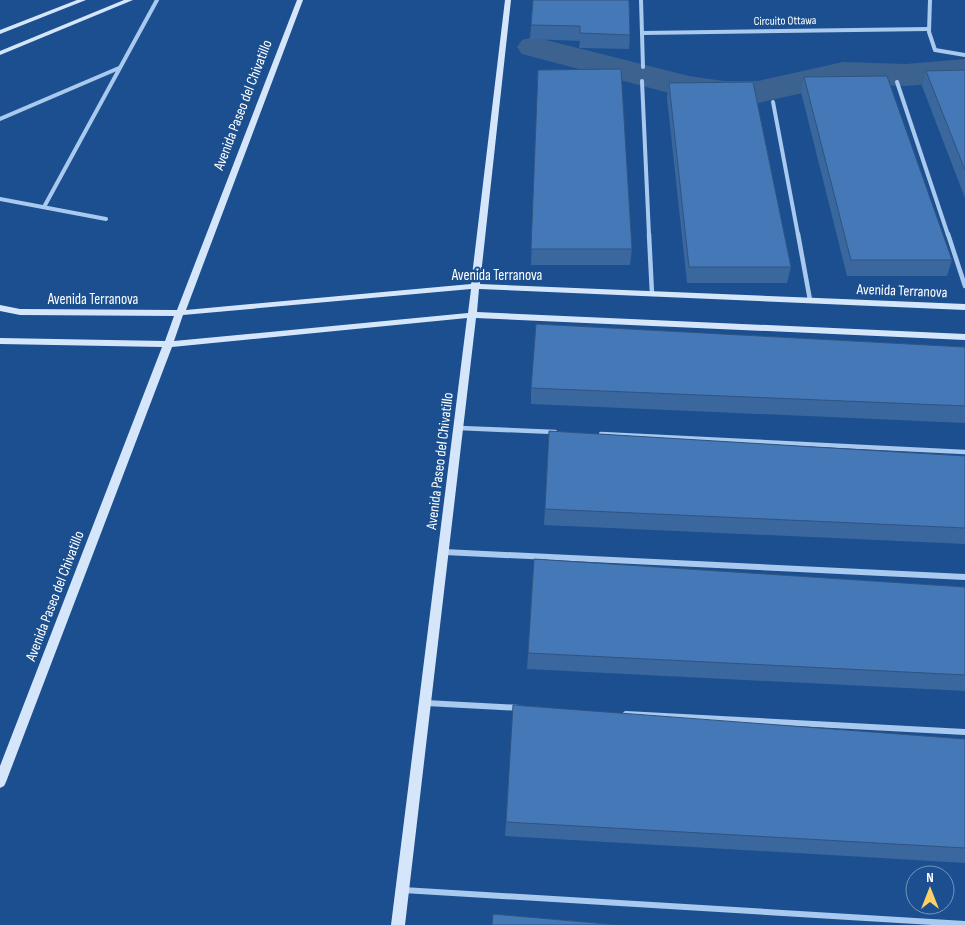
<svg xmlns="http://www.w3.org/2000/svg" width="965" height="925" font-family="'Sofia Sans Condensed',sans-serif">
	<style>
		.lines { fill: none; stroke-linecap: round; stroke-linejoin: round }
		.river { fill: #3c6290; fill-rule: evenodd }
		.street-far2 { stroke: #a9c9ee; stroke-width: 4 }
		.street-far1 { stroke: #a9c9ee; stroke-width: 4.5 }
		.street { stroke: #a9c9ee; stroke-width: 6 }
		.secondary { fill: #d6e6fa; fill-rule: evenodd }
		.wall { fill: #3a679d }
		.building { fill: #4478b7; stroke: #305480 }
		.labels { text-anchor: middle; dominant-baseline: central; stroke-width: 5; stroke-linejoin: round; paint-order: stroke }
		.far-street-label { font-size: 12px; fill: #fff; stroke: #1b4f8f }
		.street-label { font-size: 15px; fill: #fff; stroke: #1b4f8f }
	</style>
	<rect width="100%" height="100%" fill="#1b4f8f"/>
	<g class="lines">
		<!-- river -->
		<polygon class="river" points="534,37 689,76 724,81 758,81 843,62 906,64 965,59 965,81 906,86 843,84 758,103 724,103 688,98 522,54 517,47 522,40"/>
		<!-- street-far2 -->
		<g class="street-far2">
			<polyline points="641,0 643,67"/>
			<polyline points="930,0 929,32 935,50 965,55"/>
			<polyline points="642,33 929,29"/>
			<polyline points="642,81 649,235"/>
			<polyline points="897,82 948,235"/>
			<polyline points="773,102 798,235"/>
			<polyline points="0,119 119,68"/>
			<polyline points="0,199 106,219"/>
			<polyline points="44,207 157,0"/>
		</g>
		<!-- street-far1 -->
		<g class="street-far1">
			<polyline points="649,234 652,294"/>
			<polyline points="798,234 810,300"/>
			<polyline points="948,234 965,286"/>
			<polyline points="459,428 555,432"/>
			<polyline points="601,434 965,452"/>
		</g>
		<!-- street -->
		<g class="street">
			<polyline points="444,552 965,577"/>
			<polyline points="426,703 520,708"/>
			<polyline points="626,714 965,732"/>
			<polyline points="403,890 965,924"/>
		</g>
		<!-- secondary -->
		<g class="secondary">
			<polygon points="77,0 86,0 0,34 0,30"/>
			<polygon points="124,0 133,0 0,55 0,51"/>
			<path d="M 297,0 L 303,0 L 186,310 L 471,284 L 505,0 L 511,0 L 480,284 L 965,304 L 965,310 L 479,289 L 477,312 L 965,334 L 965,340 L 476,318 L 405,925 L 391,925 L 467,318 L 172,347 L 6,782 L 4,786 L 0,788 L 0,766 L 162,347 L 0,344 L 0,338 L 165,341 L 174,316 L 20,315 L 0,311 L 0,305 L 20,309 L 177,310 ZM 471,289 L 468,313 L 174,341 L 183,315 Z"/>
		</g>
	</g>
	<!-- wall -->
	<g class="wall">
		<polygon points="533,0 630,35 629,49 579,48 580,41 530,39"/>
		<polygon points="538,70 632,249 630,265 531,265"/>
		<polygon points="965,70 965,198 922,86 926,71"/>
		<polygon points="804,77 952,260 947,276 847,276 801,92"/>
		<polygon points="669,83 791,267 787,283 687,283 667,98"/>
		<polygon points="965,347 965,423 531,404 531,388"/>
		<polygon points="549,431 965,456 965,544 544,525"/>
		<polygon points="534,559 965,587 965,691 527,669"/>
		<polygon points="965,739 965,863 505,836 506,822"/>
	</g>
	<!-- building -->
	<g class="building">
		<polygon points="533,0 629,0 630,35 580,33 580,26 531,25"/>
		<polygon points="621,69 632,249 531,249 538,70"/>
		<polygon points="965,70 965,170 926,71"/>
		<polygon points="887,76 952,260 851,260 804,77"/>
		<polygon points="753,82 791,267 689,267 669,83"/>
		<polygon points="536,324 965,347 965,406 531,388"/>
		<polygon points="549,431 965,456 965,528 545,509"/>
		<polygon points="534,559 965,587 965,675 528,653"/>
		<polygon points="513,705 965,739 965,848 506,822"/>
		<polygon points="493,914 619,925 492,925"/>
	</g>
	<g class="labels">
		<!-- far-street labels -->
		<g class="far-street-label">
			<text transform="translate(785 21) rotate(-1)">Circuito Ottawa</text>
		</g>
		<!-- street labels -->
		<g class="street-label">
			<text transform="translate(243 105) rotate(-69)">Avenida Paseo del Chivatillo</text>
			<text x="497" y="275">Avenida Terranova</text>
			<text transform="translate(902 291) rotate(2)">Avenida Terranova</text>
			<text x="93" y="299">Avenida Terranova</text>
			<text transform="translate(440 461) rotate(-83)">Avenida Paseo del Chivatillo</text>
			<text transform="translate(55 596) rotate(-69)">Avenida Paseo del Chivatillo</text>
		</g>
	</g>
	<!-- north arrow -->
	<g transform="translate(930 890)"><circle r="24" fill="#1b4f8f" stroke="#7695bc"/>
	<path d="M0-4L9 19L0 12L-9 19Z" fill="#ffd166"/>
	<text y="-8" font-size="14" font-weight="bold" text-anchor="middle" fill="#ffffff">N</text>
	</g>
</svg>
